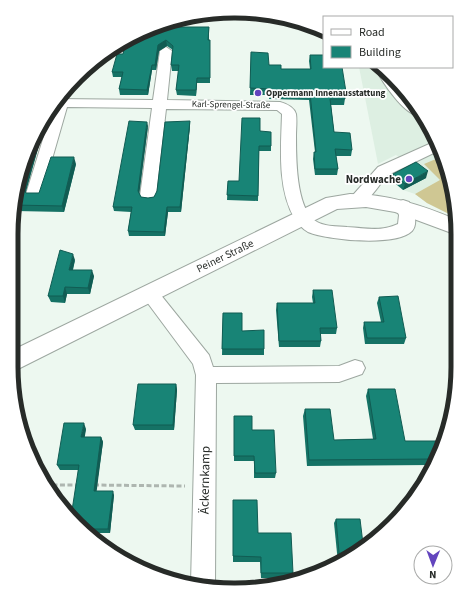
<svg xmlns="http://www.w3.org/2000/svg" width="469" height="601" font-family="'Source Sans 3',sans-serif">
	<style>
		.built { fill: #ddefe2 }
		.green { fill: #cfc793 }
		.lines { fill: none; stroke-linecap: round; stroke-linejoin: round }
		.minor-casing { stroke: #9da7a0; stroke-width: 2 }
		.major-casing { stroke: #9da7a0; stroke-width: 2 }
		.path { stroke: #aeb6b0; stroke-width: 3; stroke-dasharray: 5 2.5; stroke-linecap: butt }
		.minor { fill: #fff; fill-rule: evenodd }
		.major { fill: #fff; fill-rule: evenodd }
		.wall { fill: #157265 }
		.shaded-wall { fill: #115c53 }
		.building { fill: #188476; stroke: #115c53 }
		.poi-dot { fill: #6345be; stroke: #fff; stroke-width: 1.5 }
		.labels { text-anchor: middle; dominant-baseline: central; stroke-width: 3.5; stroke-linejoin: round; paint-order: stroke }
		.far-poi-label { font-size: 9px; font-weight: bold; fill: #272b28; stroke: #fff; text-anchor: start }
		.far-street-label { font-size: 9px; fill: #272b28; stroke: #fff }
		.poi-label { font-size: 11px; font-weight: bold; fill: #272b28; stroke: #fff; text-anchor: end }
		.street-label { font-size: 11px; fill: #272b28; stroke: #fff }
		.near-street-label { font-size: 13px; fill: #272b28; stroke: #fff }
		.rim { fill: none; stroke: #272b28; stroke-width: 5 }
	</style>
	<rect width="100%" height="100%" fill="#edf8f0"/>
	<!-- built -->
	<g class="built">
		<polygon points="205,13 292,19 293,19 190,18"/>
		<polygon points="359,67 379,67 428,123 446,163 457,218 427,203 415,194 403,190 414,168 396,155 378,164"/>
	</g>
	<!-- green -->
	<polygon class="green" points="443,156 446,163 457,218 427,203 415,194 440,180 424,164"/>
	<g class="lines">
		<defs>
			<g id="minor">
				<path d="M 166,47 L 172,51 L 167,100 L 280,102 C 287,104 294,107 296,114 C 297,121 296,129 296,136 C 296,158 296,206 314,220 C 323,227 337,226 347,227 C 365,228 382,232 398,224 L 399,215 L 395,206 L 397,202 L 403,200 L 409,202 C 413,209 419,223 412,231 C 396,247 327,240 308,232 C 303,229 298,224 295,219 C 277,190 281,147 282,114 L 277,110 L 166,109 L 156,196 L 154,200 L 148,201 L 142,200 L 140,196 L 152,108 L 67,107 L 42,194 L 40,198 L 34,199 L 28,198 L 26,194 L 53,107 L 57,99 L 153,100 L 160,51 Z"/>
				<path d="M 381,72 L 383,72 L 422,116 C 407,118 386,87 379,75 Z"/>
				<path d="M 436,141 L 440,150 L 388,175 C 378,184 369,207 353,203 L 351,199 L 353,195 L 378,167 Z"/>
				<polygon points="150,287 156,289 209,355 213,367 339,366 355,360 362,362 365,368 362,374 339,382 216,383 215,587 191,584 196,375 193,364 141,294 144,289"/>
			</g>
			<path id="major" d="M 350,194 C 388,194 422,205 457,220 L 457,235 L 395,212 L 366,207 L 337,209 L 12,372 L 11,351 L 326,198 Z"/>
		</defs>
		<!-- minor casing -->
		<use href="#minor" class="minor-casing"/>
		<!-- major casing -->
		<use href="#major" class="major-casing"/>
		<!-- path -->
		<g class="path">
			<polyline points="94,485 185,486"/>
			<polyline points="52,493 53,485 79,485"/>
		</g>
		<!-- minor -->
		<use href="#minor" class="minor"/>
		<!-- major -->
		<use href="#major" class="major"/>
	</g>
	<!-- wall -->
	<g class="wall">
		<polygon points="168,26 167,27 209,27 209,40 210,45 210,83 197,83 196,96 177,95 176,90 179,71 172,71 171,65 173,50 167,46 159,51 156,70 152,70 148,95 120,95 119,89 122,77 113,77 112,72 123,54 126,40"/>
		<polygon points="251,52 269,65 281,69 310,69 309,61 310,55 346,92 344,105 331,105 334,132 352,150 351,156 336,156 338,169 337,175 315,175 313,159 314,152 315,152 309,100 269,99 269,95 250,95"/>
		<polygon points="190,121 190,126 181,212 168,212 165,236 129,236 128,231 131,212 114,211 113,207 148,126 139,193 141,197 148,198 154,197 157,191"/>
		<polygon points="45,124 25,193 39,193 76,164 64,212 16,211 16,213 13,213 23,162"/>
		<polygon points="260,131 271,146 271,151 259,151 258,201 227,200 228,181 239,181"/>
		<polygon points="393,174 426,178 403,190 391,180"/>
		<polygon points="75,260 73,270 94,276 90,294 67,294 65,303 51,302 48,296"/>
		<polygon points="313,290 337,328 336,334 320,334 321,341 320,347 279,347 276,310 277,303 313,303 312,297"/>
		<polygon points="379,297 406,338 404,344 365,344 363,328 364,322 381,322 377,303"/>
		<polygon points="223,313 242,331 264,349 264,355 222,355"/>
		<polygon points="176,384 177,390 174,430 135,430 133,425"/>
		<polygon points="368,389 405,441 438,448 431,465 307,466 303,416 305,409 334,440 373,439 366,396"/>
		<polygon points="234,416 252,430 276,473 275,478 254,478 254,461 234,461"/>
		<polygon points="86,429 84,437 101,437 103,442 96,491 114,495 110,533 88,533 77,525 78,470 60,470 57,465"/>
		<polygon points="233,500 258,533 293,573 292,578 261,578 260,562 233,562"/>
		<polygon points="336,519 363,544 346,560 338,563 334,523"/>
	</g>
	<!-- shaded-wall -->
	<g class="shaded-wall">
		<polygon points="166,40 167,46 159,51 156,70 155,65 158,45"/>
		<polygon points="152,65 152,70 148,95 147,90"/>
		<polygon points="197,78 197,83 196,96 196,90"/>
		<polygon points="190,121 190,126 181,212 180,207"/>
		<polygon points="44,122 45,124 25,195 23,189 39,133"/>
		<polygon points="147,122 148,126 139,196 138,191"/>
		<polygon points="74,157 76,164 64,212 62,206"/>
		<polygon points="428,171 426,178 403,190 405,184"/>
		<polygon points="14,206 16,211 16,213 14,208"/>
		<polygon points="167,207 168,212 165,236 164,232"/>
		<polygon points="73,254 75,260 71,276 69,270"/>
		<polygon points="92,270 94,276 90,294 88,288"/>
		<polygon points="65,287 67,294 65,303 63,296"/>
		<polygon points="18,301 20,306 13,331 11,328 11,323"/>
		<polygon points="176,384 177,390 174,430 173,425"/>
		<polygon points="84,423 86,429 84,442 81,437"/>
		<polygon points="101,437 103,442 96,496 94,491"/>
		<polygon points="113,491 114,495 110,533 108,529"/>
	</g>
	<!-- building -->
	<g class="building">
		<polygon points="166,26 166,27 209,27 208,40 210,40 210,78 197,78 196,90 176,90 179,65 171,65 173,46 166,40 158,45 155,65 152,65 147,90 119,89 123,72 112,72 117,54 123,54 126,40"/>
		<polygon points="251,52 268,53 269,65 281,65 281,69 311,69 310,55 324,55 324,67 342,67 346,92 344,92 345,99 330,99 334,132 350,133 352,150 335,149 338,169 315,169 314,152 316,152 310,93 270,93 270,89 250,88"/>
		<polygon points="242,118 260,118 260,131 271,132 271,146 259,146 258,196 227,195 228,181 239,181"/>
		<polygon points="129,121 147,122 138,191 141,197 148,198 154,197 157,191 165,122 190,121 180,207 167,207 164,232 128,231 132,207 113,207"/>
		<polygon points="39,133 23,189 26,193 39,193 51,157 74,157 62,206 14,205 23,162"/>
		<polygon points="416,162 428,171 405,184 393,174"/>
		<polygon points="60,250 73,254 69,270 92,270 88,288 65,287 63,296 48,296"/>
		<polygon points="313,290 332,290 337,328 320,328 321,341 279,341 277,303 315,303"/>
		<polygon points="398,296 406,338 367,338 364,322 384,322 379,297"/>
		<polygon points="11,300 18,301 11,323"/>
		<polygon points="223,313 242,313 242,331 264,330 264,349 222,349"/>
		<polygon points="138,384 176,384 173,425 133,425"/>
		<polygon points="368,389 395,389 405,441 436,441 438,448 433,459 309,460 305,409 330,409 334,440 376,439"/>
		<polygon points="234,416 252,416 252,430 274,430 276,473 255,473 254,456 234,456"/>
		<polygon points="64,423 84,423 81,437 101,437 94,491 113,491 108,529 82,529 77,525 71,517 79,465 57,465"/>
		<polygon points="233,500 257,500 258,533 291,533 293,573 261,573 261,557 233,556"/>
		<polygon points="336,519 360,519 363,544 368,544 346,560 340,563"/>
	</g>
	<!-- markers -->
	<g class="poi-dot">
		<circle cx="258" cy="93" r="4"/>
		<circle cx="409" cy="179" r="4"/>
	</g>
	<g class="labels">
		<!-- far-poi labels -->
		<g class="far-poi-label">
			<text x="266" y="93">Oppermann Innenausstattung</text>
		</g>
		<!-- far-street labels -->
		<g class="far-street-label">
			<text transform="translate(231 105) rotate(1)">Karl-Sprengel-Straße</text>
		</g>
		<!-- poi labels -->
		<g class="poi-label">
			<text x="401" y="179">Nordwache</text>
		</g>
		<!-- street labels -->
		<g class="street-label">
			<text transform="translate(225 256) rotate(-26)">Peiner Straße</text>
		</g>
		<!-- near-street labels -->
		<g class="near-street-label">
			<text transform="translate(205 480) rotate(-89)">Äckernkamp</text>
		</g>
	</g>
	<!-- crop -->
	<path d="M0 0H469V601H0ZM234 18H235A216 216 0 0 1 451 234V367A216 216 0 0 1 235 583H234A216 216 0 0 1 18 367V234A216 216 0 0 1 234 18Z" fill="#fff" fill-rule="evenodd"/>
	<path class="rim" d="M234 18H235A216 216 0 0 1 451 234V367A216 216 0 0 1 235 583H234A216 216 0 0 1 18 367V234A216 216 0 0 1 234 18Z"/>
	<!-- legend -->
	<rect x="323" y="16" width="130" height="52" fill="#ffffff" stroke="#a9aaa9"/>
	<rect x="331" y="29" width="20" height="6" fill="#ffffff" stroke="#a9aaa9"/>
	<text x="359" y="36" font-size="12" fill="#272b28">Road</text>
	<rect x="331" y="46" width="20" height="12" fill="#188476" stroke="#a9aaa9"/>
	<text x="359" y="56" font-size="12" fill="#272b28">Building</text>
	<!-- north arrow -->
	<g transform="translate(433 565) rotate(181)"><circle r="19" fill="#ffffff" stroke="#a9aaa9"/>
	<path d="M0-3L7 15L0 10L-7 15Z" fill="#6345be"/>
	<text y="-6" font-size="11" font-weight="bold" text-anchor="middle" fill="#272b28">N</text>
	</g>
</svg>
